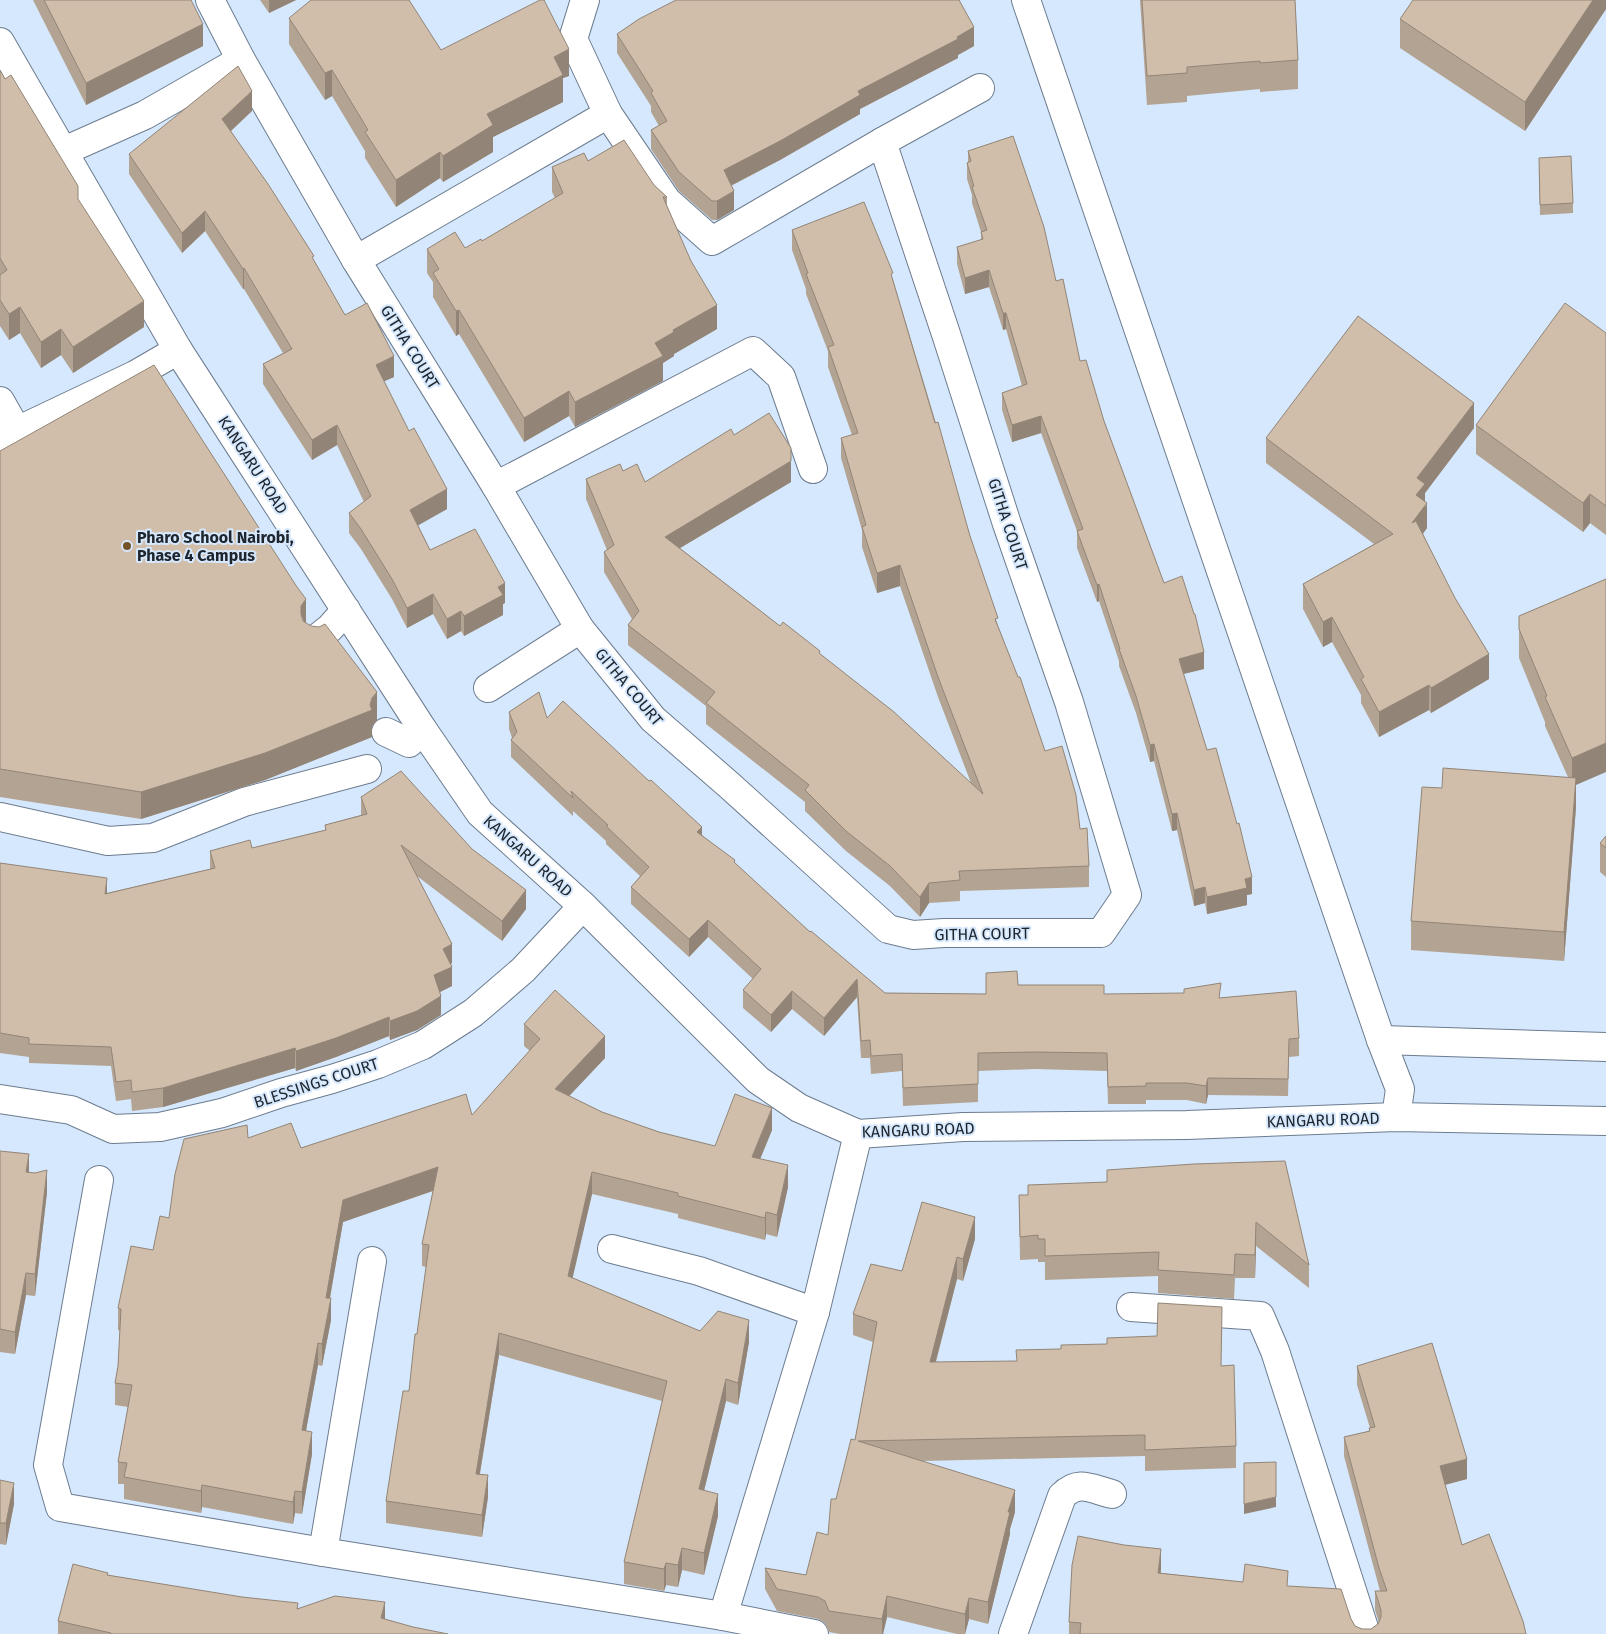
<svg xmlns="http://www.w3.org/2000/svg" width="1606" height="1634" font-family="'Fira Sans',sans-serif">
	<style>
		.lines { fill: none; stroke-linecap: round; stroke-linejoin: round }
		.minor-casing { stroke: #6c7c8f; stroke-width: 30 }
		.minor { stroke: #fff; stroke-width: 28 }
		.wall { fill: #b3a392 }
		.shaded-wall { fill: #928577 }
		.building { fill: #d0beaa; stroke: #928577 }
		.poi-dot { fill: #74532a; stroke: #d6e8fd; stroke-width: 2 }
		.labels { text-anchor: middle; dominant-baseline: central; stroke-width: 4; stroke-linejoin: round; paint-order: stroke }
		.street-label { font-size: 16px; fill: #1e252c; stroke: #d6e8fd }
		.poi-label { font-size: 16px; font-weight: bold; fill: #1e252c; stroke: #d6e8fd; text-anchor: start }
	</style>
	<rect width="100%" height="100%" fill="#d6e8fd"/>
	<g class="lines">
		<defs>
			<g id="minor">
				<polyline points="210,0 241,60 356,260 496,486 580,629 653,719 729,785 888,929 913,935 944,933 1101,933 1127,895 1069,702 1007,524 947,337 882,142"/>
				<polyline points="585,0 573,39 608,114 667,201 712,241 882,142 980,88"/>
				<polyline points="1026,0 1381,1040 1400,1089 1396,1117"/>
				<polyline points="0,42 178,350 423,730 480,813 583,906 758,1080 799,1108 858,1134 963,1127 1187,1125 1396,1117 1606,1121"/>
				<polyline points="64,151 145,115 241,60"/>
				<polyline points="356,260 608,114"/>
				<polyline points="0,401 17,431"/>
				<polyline points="0,441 17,431 135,375 178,350"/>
				<polyline points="496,486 753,351 781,377 813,469"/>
				<polyline points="316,639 330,628 346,610"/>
				<polyline points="488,688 580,629"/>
				<polyline points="386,732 409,743 423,730"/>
				<polyline points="0,817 108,841 153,838 244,802 367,769"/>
				<polyline points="1381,1040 1606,1047"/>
				<polyline points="0,1099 71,1110 113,1129 160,1127 222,1113 281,1093 332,1079 378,1064 423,1045 473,1013 523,970 583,906"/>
				<polyline points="99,1180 48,1465 60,1507 323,1552 723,1616 814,1634"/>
				<polyline points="612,1249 699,1271 815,1312"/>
				<polyline points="1131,1307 1260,1316 1275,1351 1366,1634"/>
				<polyline points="323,1552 372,1261"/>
				<polyline points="723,1616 815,1312 858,1134"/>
				<path d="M 1013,1634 L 1062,1496 C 1079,1479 1091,1489 1112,1494"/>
			</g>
		</defs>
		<!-- minor casing -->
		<use href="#minor" class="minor-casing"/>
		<!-- minor -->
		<use href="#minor" class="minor"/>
	</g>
	<!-- wall -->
	<g class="wall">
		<polygon points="33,0 191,0 203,46 86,105"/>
		<polygon points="260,0 296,0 269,13"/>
		<polygon points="1140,0 1295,0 1298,60 1298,89 1260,92 1260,89 1187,96 1187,102 1147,105"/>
		<polygon points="1606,0 1606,9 1525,131 1400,48 1400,19"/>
		<polygon points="289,18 441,50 569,76 563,78 563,102 493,137 493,152 443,182 440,178 396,207 365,158 365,151 332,96 325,100 289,44"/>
		<polygon points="617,34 974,46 958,55 958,58 860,109 860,114 780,160 731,186 734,210 717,220 712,220 679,191 651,149 651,130 659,126 651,112 651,106 617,53"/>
		<polygon points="0,70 78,199 144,327 73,373 61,355 41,368 20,333 9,340 0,326"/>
		<polygon points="252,111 231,131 314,262 345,315 394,377 384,381 447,509 418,525 430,550 505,603 503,604 503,615 464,636 461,631 447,639 433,614 407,628 392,599 361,549 349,533 349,513 364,502 337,445 312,460 263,384 263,364 283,353 244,289 243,289 205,231 182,253 129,174 129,154"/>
		<polygon points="968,151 1056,281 1080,361 1104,421 1164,583 1204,669 1183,674 1252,894 1247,895 1247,905 1207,914 1205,903 1194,906 1177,830 1172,831 1154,761 1150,762 1136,713 1119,666 1119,661 1099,601 1097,602 1077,548 1077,531 1041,433 1012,442 1002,410 1002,393 1022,386 1006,329 1003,330 989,287 965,294 957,264 957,247 981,240 981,232 972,203 972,195 967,179 967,163 968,162"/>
		<polygon points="588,161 654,185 667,197 667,206 717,329 674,354 674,356 663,363 663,381 575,427 569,416 524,442 459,334 456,336 433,297 433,282 427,273 427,249 465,248 482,241 555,198 552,192 552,167"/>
		<polygon points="1539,168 1573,203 1573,213 1540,215"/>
		<polygon points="792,230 893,280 970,536 998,626 1045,751 1080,829 1089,866 1089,887 960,891 960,901 929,903 920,917 890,886 846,851 805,811 805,802 706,724 706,706 628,645 628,625 632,619 604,572 604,552 607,550 586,499 586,479 623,471 645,482 734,435 791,482 680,548 780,626 820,654 971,783 938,697 900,586 877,593 862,547 862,530 841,458 841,438 852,435 828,367 828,351 806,294 806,289 792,250"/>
		<polygon points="1606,333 1606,535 1590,523 1583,532 1476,454 1476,425"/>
		<polygon points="1474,428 1425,493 1425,501 1427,528 1423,534 1489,679 1431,713 1429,710 1379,737 1361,703 1361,695 1332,642 1323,647 1303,609 1303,584 1374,544 1266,463 1266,438"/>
		<polygon points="0,451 306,623 377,720 372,726 372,737 265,780 141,819 0,797"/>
		<polygon points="1606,579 1576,785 1576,807 1564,961 1411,950 1411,921 1442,788 1568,777 1545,726 1545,722 1519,658 1519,616"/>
		<polygon points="509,712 547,718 702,835 735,863 810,932 885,993 986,994 1018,985 1104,994 1221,998 1299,1038 1299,1056 1289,1057 1288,1096 1208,1095 1206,1104 1187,1100 1146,1100 1146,1104 1108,1104 1107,1071 1035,1069 978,1071 978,1102 903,1106 902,1071 871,1074 870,1058 861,1058 857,997 824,1036 792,1009 771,1032 743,1008 743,990 753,979 708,937 689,957 631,904 631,887 640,876 606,844 606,841 573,811 573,816 511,757 511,740 512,738 509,729"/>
		<polygon points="361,797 526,909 502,941 417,876 452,963 451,964 452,986 440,992 441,1015 417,1030 390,1040 389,1036 336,1057 296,1071 295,1068 163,1107 132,1111 131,1099 116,1101 111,1066 29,1063 29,1057 0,1053 0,863 107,893 210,869 210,851 252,848 325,830 325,825 361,815"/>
		<polygon points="1606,836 1606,877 1600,872 1600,843"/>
		<polygon points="524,1024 605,1058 569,1096 602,1112 659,1132 715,1146 772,1130 760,1159 788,1187 777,1237 766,1234 765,1240 678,1218 678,1214 592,1194 572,1278 700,1331 749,1342 738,1405 726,1401 704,1491 718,1516 704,1575 682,1570 678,1587 666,1585 664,1591 624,1584 624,1562 662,1401 499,1355 480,1474 488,1497 482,1537 386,1523 386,1501 409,1391 426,1267 422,1266 422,1244 433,1191 343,1222 330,1298 331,1320 322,1366 318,1365 306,1431 312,1454 302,1514 295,1513 293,1524 202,1507 201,1513 124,1499 124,1484 118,1484 118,1462 128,1407 115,1405 115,1383 118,1366 120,1331 118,1330 118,1308 153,1250 169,1218 248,1138 301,1148 472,1115 530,1051 524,1046"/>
		<polygon points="0,1151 29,1172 47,1192 35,1296 26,1295 15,1354 0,1352"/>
		<polygon points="1194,1164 1309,1265 1309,1288 1256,1246 1255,1278 1235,1278 1234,1299 1158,1293 1158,1276 1045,1280 1045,1262 1038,1262 1038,1259 1020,1260 1019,1195 1028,1195 1107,1182"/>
		<polygon points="975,1239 963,1281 957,1279 936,1362 1221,1366 1236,1446 1236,1468 1145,1471 1145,1456 922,1461 1015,1512 1010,1529 1010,1534 988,1624 969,1619 965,1634 957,1634 887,1617 883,1634 840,1634 829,1632 825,1623 818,1619 777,1611 765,1589 765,1568 806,1575 828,1535 836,1499 855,1440 873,1342 853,1335 853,1314 902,1271"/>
		<polygon points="1357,1366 1467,1479 1445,1485 1462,1545 1526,1634 1069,1634 1069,1622 1161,1569 1161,1573 1243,1582 1288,1586 1351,1619 1355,1626 1362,1629 1371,1629 1378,1624 1379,1623 1375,1610 1375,1591 1380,1591 1344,1456 1344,1437 1369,1431 1370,1428 1357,1385"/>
		<polygon points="0,1480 14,1504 6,1545 0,1544"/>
		<polygon points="108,1575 298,1608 385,1619 413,1627 448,1634 58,1634 58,1621"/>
	</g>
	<!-- shaded-wall -->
	<g class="shaded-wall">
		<polygon points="269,0 296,0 269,13"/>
		<polygon points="1593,0 1606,0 1606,9 1525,131 1525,102"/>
		<polygon points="203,24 203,46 86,105 86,83"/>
		<polygon points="974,27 974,46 958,55 958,58 860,109 860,114 780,160 724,189 724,170 858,91"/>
		<polygon points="569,49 569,76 563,78 563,102 493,137 493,152 443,182 443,156 487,114 554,57"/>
		<polygon points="332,70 332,96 325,100 325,73"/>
		<polygon points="252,91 252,111 222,139 222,119"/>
		<polygon points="440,152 440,178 396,207 396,180"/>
		<polygon points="734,191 734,210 717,220 717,201"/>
		<polygon points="205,211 205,231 182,253 182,233"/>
		<polygon points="244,268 244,289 243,289 243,269"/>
		<polygon points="989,270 989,287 965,294 965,278"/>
		<polygon points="144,301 144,327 73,373 73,347"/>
		<polygon points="717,305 717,329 674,354 674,356 663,363 663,381 575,427 575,402 673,330"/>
		<polygon points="20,307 20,333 9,340 9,314"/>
		<polygon points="459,310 459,334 456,336 456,311"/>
		<polygon points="1003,313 1006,313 1006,329 1003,330"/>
		<polygon points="61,329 61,355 41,368 41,342"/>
		<polygon points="394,356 394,377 376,385 376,365"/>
		<polygon points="569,391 569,416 524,442 524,418"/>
		<polygon points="1474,403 1474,428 1425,493 1425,507 1427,503 1427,528 1412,548 1412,523 1417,478"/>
		<polygon points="1041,416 1041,433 1012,442 1012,425"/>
		<polygon points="337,425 337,445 312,460 312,440"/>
		<polygon points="791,461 791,482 665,557 665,537"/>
		<polygon points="447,489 447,509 410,530 410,510"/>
		<polygon points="1590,494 1590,523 1583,532 1583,503"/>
		<polygon points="900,565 900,586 877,593 877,573"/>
		<polygon points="505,583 505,603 503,604 503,615 464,636 464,616 498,587"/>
		<polygon points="1099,584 1099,601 1097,602 1097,585"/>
		<polygon points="433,594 433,614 407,628 407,608"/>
		<polygon points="306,599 306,627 301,614 301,606"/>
		<polygon points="461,611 461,631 447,639 447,619"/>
		<polygon points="1332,617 1332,642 1323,647 1323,622"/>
		<polygon points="1204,652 1204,669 1179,675 1179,659"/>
		<polygon points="1489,654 1489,679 1431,713 1431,688"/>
		<polygon points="1429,685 1429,710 1379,737 1379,712"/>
		<polygon points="377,692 377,720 372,726 372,737 265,780 141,819 141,792 370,705 372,698"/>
		<polygon points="1606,743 1606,772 1576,785 1576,807 1564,961 1564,932 1572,787 1572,758"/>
		<polygon points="1154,744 1154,761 1150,762 1150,745"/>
		<polygon points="1177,813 1177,830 1172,831 1172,814"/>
		<polygon points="702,827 702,845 697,832"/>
		<polygon points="1252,877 1252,894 1247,895 1247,905 1207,914 1207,897 1245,879"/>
		<polygon points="107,878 107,898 105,894"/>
		<polygon points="929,883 929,903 920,917 920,897"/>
		<polygon points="1205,887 1205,903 1194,906 1194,890"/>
		<polygon points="526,890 526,909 502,941 502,921"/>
		<polygon points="708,920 708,937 689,957 689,939"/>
		<polygon points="452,944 452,963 443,968 443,949"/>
		<polygon points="452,967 452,986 434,995 434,975"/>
		<polygon points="857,979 857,997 824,1036 824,1018"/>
		<polygon points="792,991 792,1009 771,1032 771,1015"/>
		<polygon points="441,996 441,1015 417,1030 390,1040 390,1021"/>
		<polygon points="389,1017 389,1036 336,1057 296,1071 296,1051"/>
		<polygon points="605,1036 605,1058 555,1111 555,1089"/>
		<polygon points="295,1048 295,1068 163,1107 163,1088"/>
		<polygon points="1208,1078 1208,1095 1206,1104 1206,1086"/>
		<polygon points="772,1108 772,1130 752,1179 752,1157"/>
		<polygon points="29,1154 29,1177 26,1172"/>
		<polygon points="788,1165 788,1187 777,1237 777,1215"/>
		<polygon points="438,1167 438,1189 343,1222 326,1320 326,1298 343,1200"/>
		<polygon points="47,1170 47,1192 35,1296 35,1274"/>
		<polygon points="592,1172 592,1194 568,1298 568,1276"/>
		<polygon points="766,1212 766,1234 765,1240 765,1218"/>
		<polygon points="975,1217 975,1239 963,1281 963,1259"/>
		<polygon points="1256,1222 1256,1246 1255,1278 1255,1255"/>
		<polygon points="957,1257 957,1279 930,1383 930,1362"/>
		<polygon points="26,1273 26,1295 15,1354 15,1332"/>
		<polygon points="331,1298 331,1320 322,1366 322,1344"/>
		<polygon points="749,1320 749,1342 738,1405 738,1383"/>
		<polygon points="499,1333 499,1355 476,1496 476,1474"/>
		<polygon points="318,1343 318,1365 302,1452 302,1430"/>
		<polygon points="726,1379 726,1401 699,1511 699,1489"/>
		<polygon points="312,1432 312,1454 302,1514 302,1492"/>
		<polygon points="1467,1459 1467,1479 1440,1486 1440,1466"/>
		<polygon points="488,1475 488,1497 482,1537 482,1515"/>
		<polygon points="14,1483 14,1504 6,1545 6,1523"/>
		<polygon points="202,1485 202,1507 201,1513 201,1491"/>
		<polygon points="1015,1490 1015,1512 1010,1529 1010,1534 988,1624 988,1602 1008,1512"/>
		<polygon points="295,1491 295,1513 293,1524 293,1502"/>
		<polygon points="718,1494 718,1516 704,1575 704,1553"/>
		<polygon points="1276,1497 1276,1507 1244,1514 1244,1504"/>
		<polygon points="682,1548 682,1570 678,1587 678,1565"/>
		<polygon points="1161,1549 1161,1569 1158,1593 1158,1573"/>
		<polygon points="666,1563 666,1585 664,1591 664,1569"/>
		<polygon points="887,1596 887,1617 883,1634 882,1634 882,1619"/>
		<polygon points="969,1598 969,1619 965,1634 965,1614"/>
		<polygon points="385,1602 385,1623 381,1618"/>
	</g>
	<!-- building -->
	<g class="building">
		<polygon points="44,0 191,0 203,24 86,83"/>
		<polygon points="311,0 409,0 441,50 540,0 544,0 569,49 554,57 563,75 487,114 493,125 443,156 440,152 396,180 365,132 368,130 332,70 325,73 289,18"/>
		<polygon points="676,0 959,0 974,27 957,37 958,39 858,91 860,95 780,141 724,170 734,191 717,201 712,201 679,172 651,130 667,121 651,93 653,91 617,34 639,19"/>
		<polygon points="1142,0 1295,0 1298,60 1260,63 1260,61 1187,67 1187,73 1147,76"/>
		<polygon points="1413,0 1593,0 1525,102 1400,19"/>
		<polygon points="238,66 252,91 222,119 268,184 314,256 312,257 345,315 367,303 394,356 376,365 409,431 414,428 447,489 410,510 430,550 475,529 505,583 498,587 503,595 464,616 461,611 447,619 433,594 407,608 392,579 361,529 349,513 371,496 337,425 312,440 263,364 292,349 244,268 243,269 205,211 182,233 129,154"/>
		<polygon points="0,70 5,79 11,75 78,186 78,199 144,301 73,347 61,329 41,342 20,307 9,314 0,300 0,275 7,270 0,258"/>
		<polygon points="1013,136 1044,227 1056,281 1063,279 1080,361 1086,360 1104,421 1164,583 1182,576 1194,614 1195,614 1204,652 1179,659 1207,750 1216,748 1237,824 1239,823 1252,877 1245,879 1247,888 1207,897 1205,887 1194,890 1177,813 1172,814 1154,744 1150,745 1136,696 1119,649 1120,649 1099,584 1097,585 1077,531 1083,529 1041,416 1012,425 1002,393 1027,384 1006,313 1003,313 989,270 965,278 957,247 983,239 981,232 987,230 972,187 974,186 967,163 971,161 968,151"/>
		<polygon points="624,140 654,185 667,197 663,197 691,261 717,305 673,330 674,332 655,343 663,356 575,402 569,391 524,418 459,310 456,311 433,273 439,269 427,249 455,232 465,248 481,239 482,241 563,193 552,167 584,153 588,161"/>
		<polygon points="1571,156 1573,203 1540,205 1539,158"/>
		<polygon points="864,202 893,273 891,274 935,423 938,422 970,536 998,618 995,619 1018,677 1020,677 1045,751 1062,746 1076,795 1080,829 1087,828 1089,866 959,871 960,880 929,883 920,897 890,866 846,831 805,790 809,785 706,703 715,692 628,625 639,611 604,552 614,545 586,479 620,464 623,471 637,464 645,482 731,429 734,435 769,413 791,448 791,461 665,537 780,626 783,622 820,651 819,653 894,712 983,794 938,677 900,565 877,573 862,527 866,525 841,438 858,433 828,347 834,345 806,274 808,273 792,230"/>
		<polygon points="1565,303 1606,333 1606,506 1590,494 1583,503 1476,425"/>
		<polygon points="1358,316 1474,403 1417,478 1425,484 1416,495 1427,503 1412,523 1416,521 1455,598 1489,654 1431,688 1429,685 1379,712 1361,679 1364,677 1332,617 1323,622 1303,584 1393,534 1266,438"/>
		<polygon points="154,365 297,587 306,599 301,606 301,614 303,621 311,626 319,627 325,624 377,692 372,698 370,705 372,710 265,753 141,792 0,769 0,451"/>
		<polygon points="1606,579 1606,743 1572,758 1545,697 1547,696 1519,629 1519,616"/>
		<polygon points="539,692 547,718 563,701 649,781 651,780 702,827 697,832 735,860 734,862 810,932 811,931 885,993 986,994 986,973 1017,971 1018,985 1104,985 1104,994 1184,993 1184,989 1221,983 1219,998 1296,991 1299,1038 1289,1039 1288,1079 1208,1078 1206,1086 1187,1083 1146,1083 1146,1086 1108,1087 1107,1053 1035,1052 978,1053 978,1084 903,1088 902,1054 871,1056 870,1040 861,1041 857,979 824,1018 792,991 771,1015 743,990 761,969 708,920 689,939 631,887 649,867 606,826 608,825 571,791 573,798 511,740 517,732 509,712"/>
		<polygon points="1443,768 1576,778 1564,932 1411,921 1422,787 1442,788"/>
		<polygon points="401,771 472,849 526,890 502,921 401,845 452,944 443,949 452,967 434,975 441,996 417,1011 390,1021 389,1017 336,1038 296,1051 295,1048 163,1088 132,1092 131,1080 116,1082 111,1047 29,1044 29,1038 0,1033 0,863 107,878 105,894 215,868 210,851 250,840 252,848 326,830 325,825 367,814 361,797"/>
		<polygon points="1606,836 1606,848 1600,843"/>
		<polygon points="555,990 605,1036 555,1089 602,1112 659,1132 715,1146 735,1094 772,1108 752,1157 788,1165 777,1215 766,1212 765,1218 678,1196 678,1193 592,1172 568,1276 700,1331 718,1311 749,1320 738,1383 726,1379 699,1489 718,1494 704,1553 682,1548 678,1565 666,1563 664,1569 624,1562 667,1381 499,1333 476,1474 488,1475 482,1515 386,1501 403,1391 409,1391 415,1334 417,1334 429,1245 422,1244 438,1167 343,1200 326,1298 331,1298 322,1344 318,1343 302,1430 312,1432 302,1492 295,1491 293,1502 202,1485 201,1491 124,1477 127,1463 118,1462 132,1385 115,1383 118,1366 121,1309 118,1308 131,1246 153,1250 160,1216 169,1218 175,1174 184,1139 247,1125 248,1138 291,1123 301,1148 466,1094 472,1115 540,1039 524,1024"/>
		<polygon points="0,1151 29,1154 26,1172 35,1173 47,1170 35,1274 26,1273 15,1332 0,1329"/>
		<polygon points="1285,1161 1309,1265 1256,1222 1255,1255 1235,1254 1234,1275 1158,1270 1159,1252 1045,1256 1045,1239 1038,1239 1038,1235 1020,1237 1019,1195 1028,1195 1028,1185 1107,1182 1107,1170 1194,1164"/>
		<polygon points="922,1202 975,1217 963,1259 957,1257 930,1362 1017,1361 1016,1350 1061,1349 1061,1345 1107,1344 1107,1338 1157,1336 1158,1303 1222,1307 1221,1366 1234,1365 1236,1446 1145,1450 1145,1435 858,1441 1015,1490 1008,1512 1010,1512 988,1602 969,1598 965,1614 887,1596 882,1619 829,1611 825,1601 818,1597 777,1589 765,1568 806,1575 817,1532 828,1535 831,1499 836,1499 851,1439 855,1440 877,1322 853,1314 871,1264 902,1271"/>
		<polygon points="1432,1343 1467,1459 1440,1466 1462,1545 1489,1534 1523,1621 1526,1634 1080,1634 1081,1623 1069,1622 1072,1565 1078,1536 1124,1545 1161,1549 1158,1573 1243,1582 1245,1564 1288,1571 1287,1586 1341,1589 1351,1619 1355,1626 1362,1629 1371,1629 1378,1624 1381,1617 1381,1610 1375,1591 1387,1591 1379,1568 1344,1437 1370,1431 1369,1428 1375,1427 1357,1366"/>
		<polygon points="1276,1462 1276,1497 1244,1504 1244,1463"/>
		<polygon points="0,1480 14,1483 6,1523 0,1523"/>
		<polygon points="73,1564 108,1573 107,1575 242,1597 298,1603 297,1609 335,1596 385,1602 381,1618 413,1627 448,1634 111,1634 111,1633 58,1621"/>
	</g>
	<!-- markers -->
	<circle class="poi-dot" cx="127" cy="546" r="5"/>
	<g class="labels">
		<!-- street labels -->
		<g class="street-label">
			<text transform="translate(410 347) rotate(58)">GITHA COURT</text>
			<text transform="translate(253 465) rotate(57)">KANGARU ROAD</text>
			<text transform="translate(1008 524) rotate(72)">GITHA COURT</text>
			<text transform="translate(629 687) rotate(50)">GITHA COURT</text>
			<text transform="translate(528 856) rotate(42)">KANGARU ROAD</text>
			<text transform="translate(982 934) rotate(-1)">GITHA COURT</text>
			<text transform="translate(316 1083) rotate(-18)">BLESSINGS COURT</text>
			<text transform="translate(1323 1120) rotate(-2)">KANGARU ROAD</text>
			<text transform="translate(918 1130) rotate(-2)">KANGARU ROAD</text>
		</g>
		<!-- poi labels -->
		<g class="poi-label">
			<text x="137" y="537">Pharo School Nairobi,<tspan x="137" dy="18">Phase 4 Campus</tspan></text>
		</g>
	</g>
</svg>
